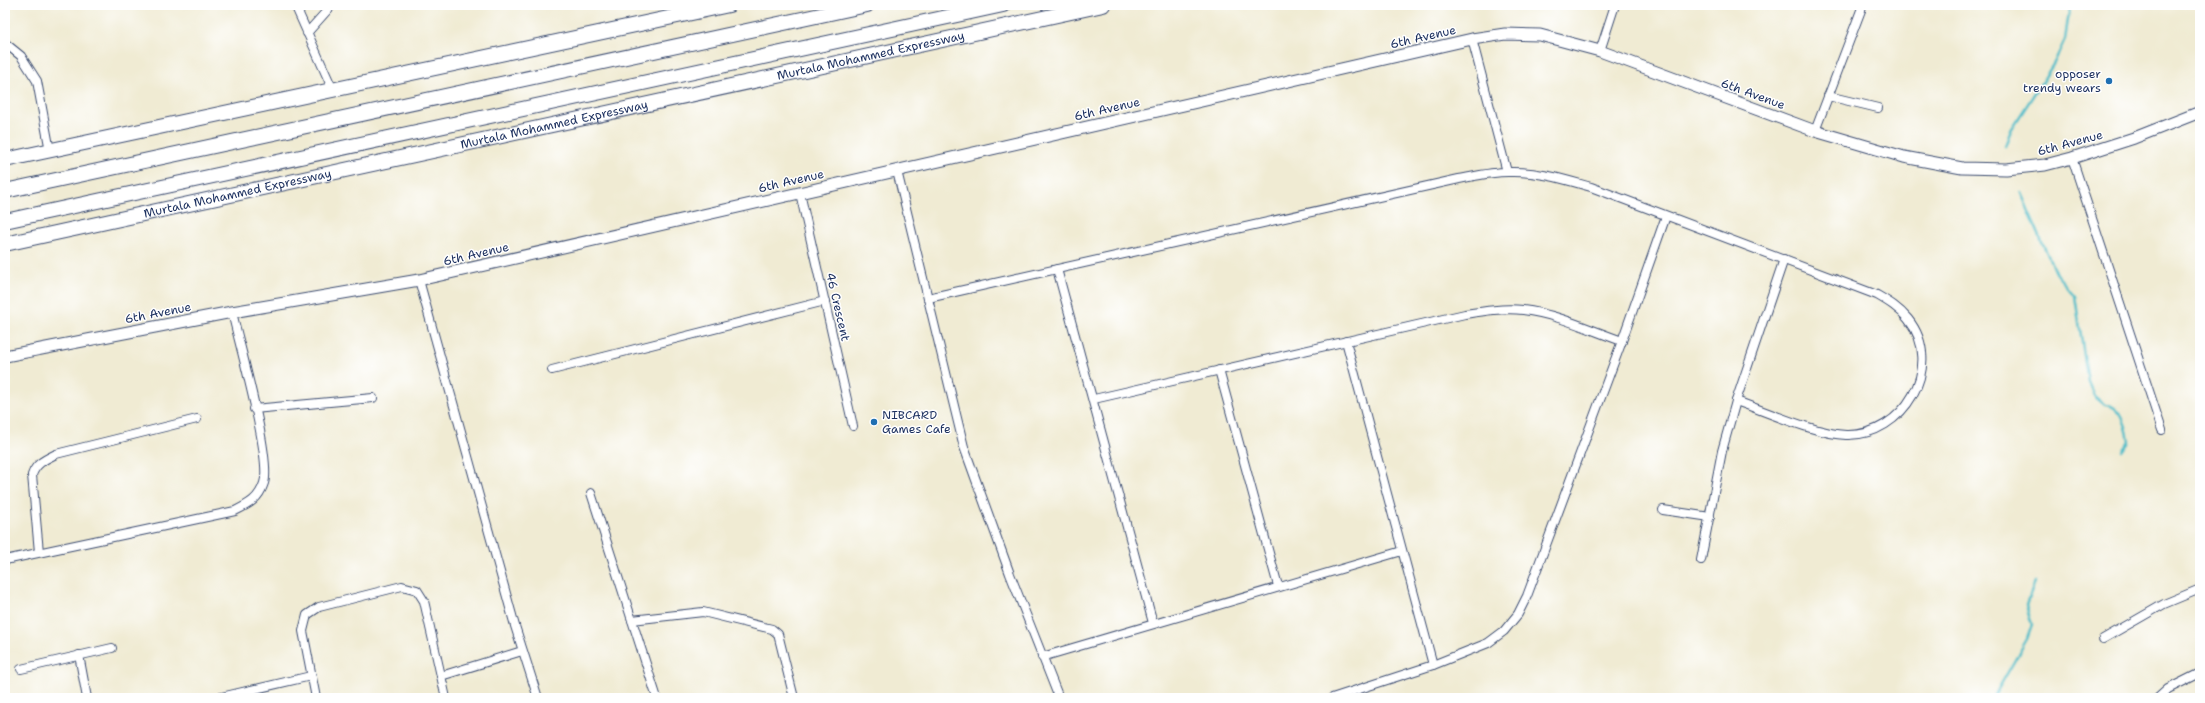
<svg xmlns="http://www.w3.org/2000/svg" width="2205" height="703" font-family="'Shantell Sans',sans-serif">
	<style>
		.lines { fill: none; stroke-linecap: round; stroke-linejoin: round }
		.stream { stroke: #51beca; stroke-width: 2.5 }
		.street-casing { stroke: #3b4b70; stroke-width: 10 }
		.secondary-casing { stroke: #3b4b70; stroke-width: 13 }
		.highway-casing { stroke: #3b4b70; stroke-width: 16 }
		.street { stroke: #fff; stroke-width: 8 }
		.secondary { stroke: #fff; stroke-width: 11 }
		.highway { stroke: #fff; stroke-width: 14 }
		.poi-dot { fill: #1f6fb2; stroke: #fff; stroke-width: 1.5 }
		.labels { text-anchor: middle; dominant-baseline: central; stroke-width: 3; stroke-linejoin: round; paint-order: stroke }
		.street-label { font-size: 12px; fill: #1b2f5e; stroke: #fff }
		.poi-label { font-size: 12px; fill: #1b2f5e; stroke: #fff; text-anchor: end }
	</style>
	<rect width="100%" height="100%" fill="#fff"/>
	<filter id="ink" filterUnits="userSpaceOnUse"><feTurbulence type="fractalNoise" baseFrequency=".025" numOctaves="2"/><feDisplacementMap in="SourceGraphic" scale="8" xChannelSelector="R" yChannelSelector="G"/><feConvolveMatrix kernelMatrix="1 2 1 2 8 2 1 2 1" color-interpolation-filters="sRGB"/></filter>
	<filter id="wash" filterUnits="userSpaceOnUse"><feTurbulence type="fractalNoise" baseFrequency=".012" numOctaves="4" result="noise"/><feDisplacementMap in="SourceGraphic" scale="16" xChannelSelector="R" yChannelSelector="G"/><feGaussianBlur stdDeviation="0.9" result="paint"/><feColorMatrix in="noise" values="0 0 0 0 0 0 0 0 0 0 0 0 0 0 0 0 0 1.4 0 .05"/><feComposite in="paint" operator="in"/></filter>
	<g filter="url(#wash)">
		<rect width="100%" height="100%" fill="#f0ebd3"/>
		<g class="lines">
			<!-- stream -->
			<g class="stream">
				<polyline points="2005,146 2011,130 2054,63 2065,40 2070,5"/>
				<path d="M 2021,193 L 2056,274 L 2075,296 L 2088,382 L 2094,396 L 2105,405 C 2122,405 2127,428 2129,441 L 2122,451"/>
				<polyline points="1993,698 2027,639 2032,625 2026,605 2035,583"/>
			</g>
		</g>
	</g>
	<g filter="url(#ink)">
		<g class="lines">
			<defs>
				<g id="street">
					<polyline points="295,5 333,90"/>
					<polyline points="307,33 332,5"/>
					<polyline points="1472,39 1507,172"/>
					<polyline points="5,43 21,56 37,81 50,151"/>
					<polyline points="1600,51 1615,5"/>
					<polyline points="1828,96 1878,108"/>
					<polyline points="1815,131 1863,5"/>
					<polyline points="2072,158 2162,430"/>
					<polyline points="897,171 964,447 1010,574 1059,698"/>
					<polyline points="800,193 853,426"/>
					<polyline points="1057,269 1153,623"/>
					<polyline points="419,280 515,626 538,698"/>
					<path d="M 928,298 L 1459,179 C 1475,176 1492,172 1508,172 C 1537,171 1563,179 1591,187 L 1877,295 C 1889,302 1899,308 1908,319 C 1946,366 1903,437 1846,435 C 1816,434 1765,411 1736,401"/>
					<polyline points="1346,341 1433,665"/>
					<polyline points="552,370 825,301"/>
					<polyline points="1219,370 1278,586"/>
					<path d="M 1094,399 L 1465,314 C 1484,311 1503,308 1523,310 C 1557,314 1590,330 1622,341"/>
					<polyline points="254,409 373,398"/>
					<polyline points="591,493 657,698"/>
					<polyline points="1663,510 1710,517"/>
					<path d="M 39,552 L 32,475 C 36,463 46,459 56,454 L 197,419"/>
					<path d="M 5,560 L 235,511 C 249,504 259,499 264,483 C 272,459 239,343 232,312"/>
					<polyline points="1701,560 1722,451 1736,401 1784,259"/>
					<polyline points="632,620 703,612 772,629 778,634 794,698"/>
					<polyline points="2103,639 2164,604 2200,589"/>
					<polyline points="79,655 87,698"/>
					<polyline points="1042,657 1402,551"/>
					<polyline points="21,669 112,648"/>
					<polyline points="441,676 522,651"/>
					<polyline points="217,698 311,676"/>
					<polyline points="316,698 303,631 307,615 319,607 402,586 417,590 424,601 446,698"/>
					<polyline points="1332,698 1433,665 1488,643 1504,631 1518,614 1527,596 1622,341 1666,216"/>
					<polyline points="2158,698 2168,689 2200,673"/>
				</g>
				<polyline id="secondary" points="5,356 232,312 419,280 1472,39 1505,34 1540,35 1600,51 1815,131 1904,157 1962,168 2006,169 2045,165 2072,158 2134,138 2200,112"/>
				<g id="highway">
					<polyline points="5,160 729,5"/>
					<polyline points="5,191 867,5"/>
					<polyline points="5,221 1003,5"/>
					<path id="s1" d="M 5,244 L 1103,5"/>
				</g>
			</defs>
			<!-- street casing -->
			<use href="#street" class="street-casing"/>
			<!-- secondary casing -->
			<use href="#secondary" class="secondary-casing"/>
			<!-- highway casing -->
			<use href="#highway" class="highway-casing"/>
			<!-- street -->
			<use href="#street" class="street"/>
			<!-- secondary -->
			<use href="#secondary" class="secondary"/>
			<!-- highway -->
			<use href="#highway" class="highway"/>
		</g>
	</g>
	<!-- markers -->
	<g class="poi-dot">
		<circle cx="2109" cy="81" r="4"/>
		<circle cx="874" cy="422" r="4"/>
	</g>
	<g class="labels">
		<!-- street labels -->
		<g class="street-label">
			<text transform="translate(1423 37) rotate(-13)">6th Avenue</text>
			<text stroke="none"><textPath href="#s1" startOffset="886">Murtala Mohammed Expressway</textPath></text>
			<text transform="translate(1753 94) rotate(20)">6th Avenue</text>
			<text transform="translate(1107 109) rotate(-13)">6th Avenue</text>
			<text stroke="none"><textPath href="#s1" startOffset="562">Murtala Mohammed Expressway</textPath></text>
			<text transform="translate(2070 143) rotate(-15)">6th Avenue</text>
			<text transform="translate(791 181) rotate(-13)">6th Avenue</text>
			<text stroke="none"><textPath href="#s1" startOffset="238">Murtala Mohammed Expressway</textPath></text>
			<text transform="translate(476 254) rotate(-13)">6th Avenue</text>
			<text transform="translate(838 307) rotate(77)">46 Crescent</text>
			<text transform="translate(158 313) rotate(-11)">6th Avenue</text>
		</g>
		<!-- poi labels -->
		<g class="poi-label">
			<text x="2101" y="74">opposer<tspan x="2101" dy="14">trendy wears</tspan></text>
			<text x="882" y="415" text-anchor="start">NIBCARD<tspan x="882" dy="14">Games Cafe</tspan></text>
		</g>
	</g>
	<!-- margin -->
	<rect width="2205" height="703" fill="none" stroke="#fff" stroke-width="20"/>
</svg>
